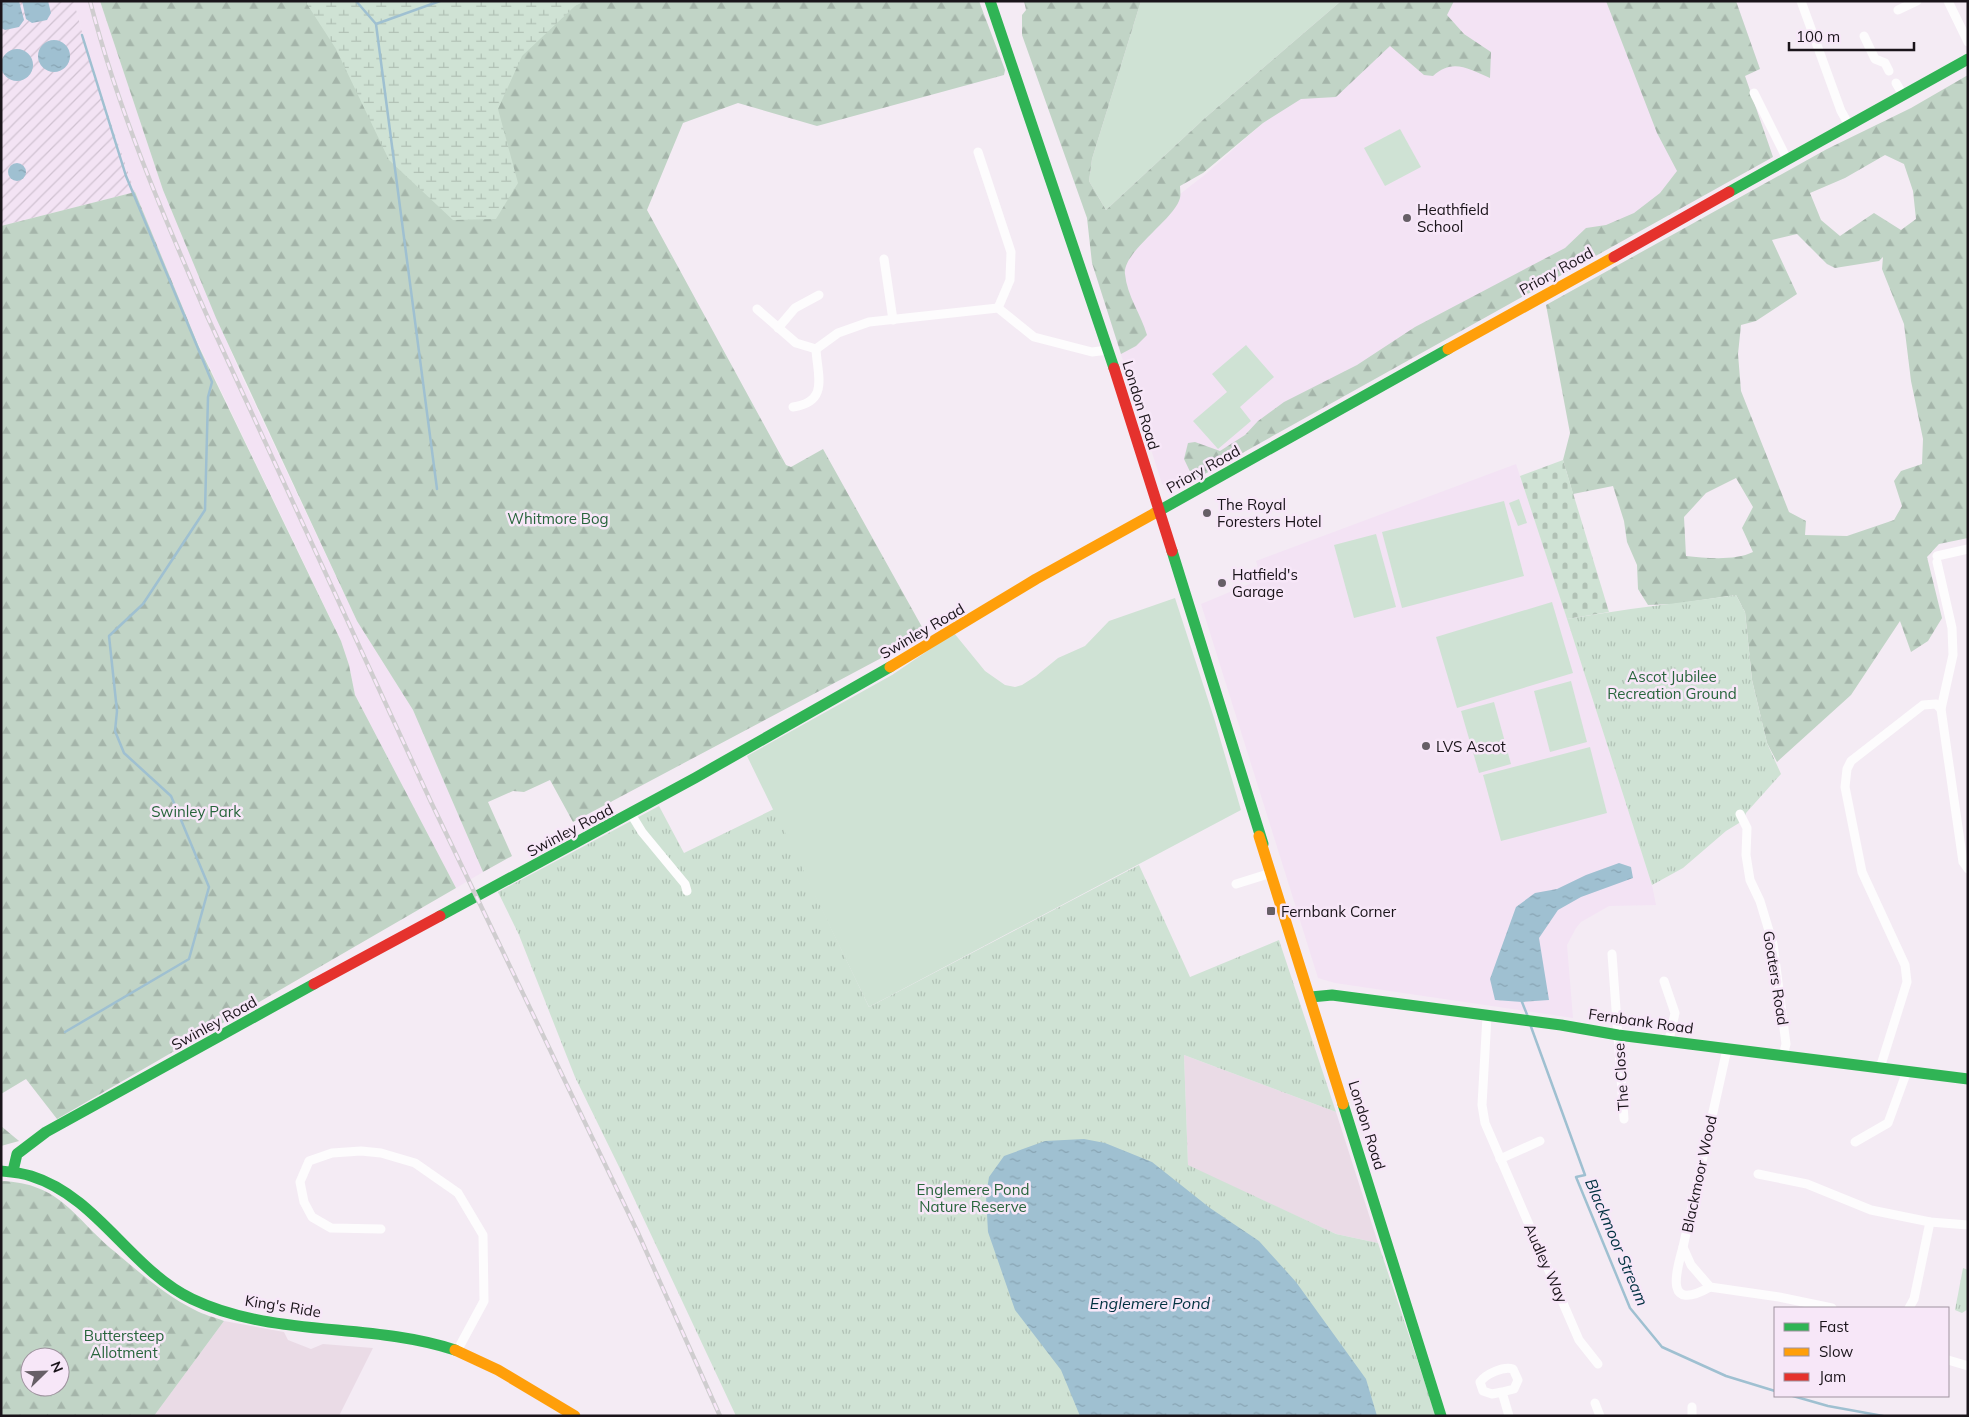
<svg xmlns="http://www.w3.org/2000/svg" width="1969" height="1417" font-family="Mulish,sans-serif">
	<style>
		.commercial { fill: #eadbe6 }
		.industrial { fill: url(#industrial-furrows) }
		.built { fill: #f3e3f4 }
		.green { fill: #cfe2d4 }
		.forest { fill: url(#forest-firs); fill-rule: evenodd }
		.wetland { fill: url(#wetland-marsh) }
		.cemetery { fill: url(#cemetery-stones) }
		.park { fill: url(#park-tufts) }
		.water { fill: url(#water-ripples) }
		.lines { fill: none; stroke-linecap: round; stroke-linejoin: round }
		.stream { stroke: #9fc0d1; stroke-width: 2.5 }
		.street { stroke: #fdfcfd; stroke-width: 9 }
		.fast { stroke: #30b455; stroke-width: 11 }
		.slow { stroke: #ff9f0a; stroke-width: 11 }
		.jam { stroke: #e5322d; stroke-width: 11 }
		.rail-casing { stroke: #cfcdcf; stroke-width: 4.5 }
		.rail { stroke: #f7e7f8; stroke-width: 2.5; stroke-dasharray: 8; stroke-linecap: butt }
		.poi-dot { fill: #665f66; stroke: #f7e7f8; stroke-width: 2 }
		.labels { text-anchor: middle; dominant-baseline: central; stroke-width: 5; stroke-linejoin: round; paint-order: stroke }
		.poi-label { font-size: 15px; fill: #1a141a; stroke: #f7e7f8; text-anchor: start }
		.street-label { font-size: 15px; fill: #1a141a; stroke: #f7e7f8 }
		.park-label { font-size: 15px; fill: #28653c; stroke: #f7e7f8 }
		.water-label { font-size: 16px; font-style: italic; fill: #003140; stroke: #f7e7f8 }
	</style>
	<defs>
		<pattern id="industrial-furrows" width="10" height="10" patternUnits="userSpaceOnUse" patternTransform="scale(1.25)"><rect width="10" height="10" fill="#f3e3f4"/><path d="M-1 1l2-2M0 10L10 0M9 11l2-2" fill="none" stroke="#d0c2d1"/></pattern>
		<pattern id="forest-firs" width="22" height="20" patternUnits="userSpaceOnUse" patternTransform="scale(1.25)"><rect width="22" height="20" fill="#c1d4c6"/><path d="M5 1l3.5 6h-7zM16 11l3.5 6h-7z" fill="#a5b5aa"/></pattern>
		<pattern id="wetland-marsh" width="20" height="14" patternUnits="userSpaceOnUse" patternTransform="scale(1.25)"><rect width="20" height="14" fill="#cfe2d4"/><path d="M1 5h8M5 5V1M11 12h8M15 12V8" fill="none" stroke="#b1c1b5"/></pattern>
		<pattern id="cemetery-stones" width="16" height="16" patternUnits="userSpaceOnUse" patternTransform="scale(1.25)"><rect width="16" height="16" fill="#cfe2d4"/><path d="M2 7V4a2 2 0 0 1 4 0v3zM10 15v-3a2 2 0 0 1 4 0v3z" fill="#b1c1b5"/></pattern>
		<pattern id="park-tufts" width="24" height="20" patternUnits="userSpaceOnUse" patternTransform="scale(1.25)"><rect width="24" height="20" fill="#cfe2d4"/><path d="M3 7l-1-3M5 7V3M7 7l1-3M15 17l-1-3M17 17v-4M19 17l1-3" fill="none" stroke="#b1c1b5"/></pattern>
		<pattern id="water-ripples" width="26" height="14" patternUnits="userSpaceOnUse" patternTransform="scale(1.25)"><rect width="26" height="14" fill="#9fc0d1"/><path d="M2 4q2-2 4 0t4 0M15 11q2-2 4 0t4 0" fill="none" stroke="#88a4b3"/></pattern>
	</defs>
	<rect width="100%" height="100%" fill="#f4ebf4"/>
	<!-- commercial -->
	<g class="commercial">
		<polygon points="1184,1055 1336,1112 1378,1243 1336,1234 1188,1166"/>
		<polygon points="224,1321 284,1332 288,1340 311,1349 323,1344 373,1348 339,1416 154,1416"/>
	</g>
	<!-- industrial -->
	<polygon class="industrial" points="1,1 74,1 89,58 135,192 1,226"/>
	<!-- built -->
	<g class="built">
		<polygon points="74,1 100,1 163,190 241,375 357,621 413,710 483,872 456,888 355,695 349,665 339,636 176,297 135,192 89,58"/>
		<polygon points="1399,1 1736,1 1760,69 1745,76 1773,157 1177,489 1162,484 1092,263 1207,173"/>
		<polygon points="1516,464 1567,619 1652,885 1656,905 1609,906 1581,922 1576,928 1567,945 1573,1018 1335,983 1318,978 1201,604 1261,579 1256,561"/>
	</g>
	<!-- green -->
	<g class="green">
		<polygon points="1141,1 1341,1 1205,118 1106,210 1089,181 1092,159"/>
		<polygon points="1400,129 1421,167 1385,186 1364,148"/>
		<polygon points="1246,345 1274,377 1240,407 1251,421 1218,449 1193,421 1227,392 1212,374"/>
		<polygon points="1519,499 1527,523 1518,526 1509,503"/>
		<polygon points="1504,501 1524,576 1402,608 1382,532"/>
		<polygon points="1376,534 1396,607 1354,618 1334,545"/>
		<polygon points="1175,598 1214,718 1241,810 869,1007 747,756 892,675 954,633 985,671 1005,685 1015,687 1022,685 1036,676 1058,658 1085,646 1109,621"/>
		<polygon points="1552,602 1573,673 1457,708 1436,637"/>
		<polygon points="1571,681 1587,742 1550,752 1534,691"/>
		<polygon points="1494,702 1511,764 1479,773 1461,711"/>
		<polygon points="1590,747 1607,813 1501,841 1483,775"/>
	</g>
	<!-- forest -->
	<g class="forest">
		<polygon points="100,1 979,1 1005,70 1004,75 817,126 738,103 683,123 647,210 786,465 791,467 823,449 922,627 902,647 573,822 550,780 524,792 513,791 488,802 512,856 483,872 413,710 357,621 216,318 163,190"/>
		<path d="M 1024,1 L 1141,1 L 1092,159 L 1089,181 L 1106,210 L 1205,118 L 1341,1 L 1454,1 L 1447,15 L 1464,34 L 1491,52 L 1490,78 C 1468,69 1453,58 1433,76 L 1424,75 L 1390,46 L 1336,97 L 1301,99 L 1263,123 L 1203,173 L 1180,186 C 1180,190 1181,194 1180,198 C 1175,219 1122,252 1125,274 C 1127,296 1141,314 1147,335 L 1136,346 L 1121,354 L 1092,263 L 1087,218 L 1022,35 L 1022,15 L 1026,10 Z"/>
		<polygon points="1606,1 1736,1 1760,69 1745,76 1773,157 1194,480 1184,459 1188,443 1195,442 1220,451 1245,435 1258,421 1284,402 1357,365 1415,327 1565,248 1586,228 1606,225 1634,213 1660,193 1677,171 1657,133"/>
		<path d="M 1968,75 L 1968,538 L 1939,544 L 1927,557 L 1942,618 L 1928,641 L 1911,652 L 1900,621 L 1851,695 L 1777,762 L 1767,743 L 1752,680 L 1745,612 L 1736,595 L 1674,604 L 1648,605 L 1638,589 L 1637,565 L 1627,542 L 1624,521 L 1613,486 L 1573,494 L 1563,460 L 1570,433 L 1546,305 L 1827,149 L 1911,108 ZM 1885,155 L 1904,164 L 1913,191 L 1916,219 L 1901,230 L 1874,213 L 1840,236 L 1821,220 L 1810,193 L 1845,178 ZM 1797,234 L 1827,264 L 1835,268 L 1879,261 L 1883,257 L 1882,269 L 1904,324 L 1911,381 L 1923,439 L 1922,464 L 1901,471 L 1894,481 L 1902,506 L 1894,520 L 1847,536 L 1805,535 L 1806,521 L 1789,512 L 1741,391 L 1738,354 L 1741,325 L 1756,321 L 1797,294 L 1772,240 ZM 1736,478 L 1753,507 L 1742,528 L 1753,552 C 1735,561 1706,558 1686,556 L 1684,517 L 1706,493 Z"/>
		<polygon points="135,192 199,347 341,641 349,665 355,695 456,888 57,1119 26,1079 1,1094 1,226"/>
		<polygon points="1,1126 19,1141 1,1146"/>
		<path d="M 1,1181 C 61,1183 74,1218 114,1251 C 139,1272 166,1296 195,1310 C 204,1315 214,1317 224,1321 L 154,1416 L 1,1416 ZM 30,1357 L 60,1357 L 60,1387 L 30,1387 Z"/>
	</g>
	<!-- wetland -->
	<polygon class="wetland" points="305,1 585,1 575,6 522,56 498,109 518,183 496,219 453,220 389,160 336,49"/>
	<!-- cemetery -->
	<polygon class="cemetery" points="1563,460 1609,612 1567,619 1520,476"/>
	<!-- park -->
	<g class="park">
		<path d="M 1736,595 L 1745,612 L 1752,680 L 1767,743 L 1781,774 L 1746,813 L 1744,820 L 1726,831 L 1683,868 L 1652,885 L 1567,619 C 1624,609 1680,603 1736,595 Z"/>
		<polygon points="659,806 684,853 774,809 869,1007 1139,865 1190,977 1279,940 1336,1112 1184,1055 1188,1165 1336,1234 1378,1243 1436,1416 736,1416 624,1177 575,1077 519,935 498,892"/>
		<polygon points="1963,1268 1968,1270 1968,1309 1962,1313 1955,1310"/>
	</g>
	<!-- water -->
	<g class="water">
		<polygon points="1,1 19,1 24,20 19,27 5,30 1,28"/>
		<polygon points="22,1 48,1 51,13 47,20 32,23 26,19"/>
		<circle cx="54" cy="56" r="16"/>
		<circle cx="17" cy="65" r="16"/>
		<circle cx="17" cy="172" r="9"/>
		<polygon points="1619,863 1631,867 1633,878 1581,897 1558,910 1539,938 1549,1000 1522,1002 1495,1000 1490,979 1516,907 1535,893 1557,889 1586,875"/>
		<polygon points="1084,1139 1105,1143 1152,1162 1210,1208 1259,1241 1296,1282 1366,1379 1377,1416 1080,1416 1061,1370 1015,1310 988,1232 986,1196 989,1177 1004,1156 1045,1141"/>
	</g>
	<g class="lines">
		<!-- stream -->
		<g class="stream">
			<polyline points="356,1 376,24 437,489"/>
			<polyline points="376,24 440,1"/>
			<polyline points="1522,1002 1528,1017"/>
			<polyline points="1530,1024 1585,1175 1576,1177 1630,1308 1662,1347 1726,1376 1775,1391"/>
			<polyline points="65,1032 189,959 209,887 171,796 124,753 115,731 117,711 109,636 143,604 205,510 208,397 212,382 126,176 82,35"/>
			<polyline points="1793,1396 1828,1406 1883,1416"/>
		</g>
		<!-- street -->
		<g class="street">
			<polyline points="1801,1 1841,111 1849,125"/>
			<polyline points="1948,1 1968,42"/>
			<polyline points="1898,10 1917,1"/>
			<polyline points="1864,36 1875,59 1885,63 1889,71"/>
			<polyline points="1896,83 1903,95"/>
			<polyline points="1754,93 1787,159"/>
			<polyline points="978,152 1011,252 1010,280 998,308"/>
			<polyline points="884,259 893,320"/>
			<polyline points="757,309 796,343 816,349"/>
			<polyline points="778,328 795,308 819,295"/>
			<polyline points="816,349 838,333 869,322 998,308 1034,337 1092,352 1108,350"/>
			<path d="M 793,407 C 830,402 817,374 816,349"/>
			<polyline points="1937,556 1968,549"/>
			<polyline points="1937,562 1952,628 1953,655 1941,709 1963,862 1968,869"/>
			<polyline points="631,814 642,832 685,884 687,891"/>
			<polyline points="1740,814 1747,828 1746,855 1750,880 1760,901 1773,944 1786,1044 1783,1056"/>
			<polyline points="1236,884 1271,873"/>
			<polyline points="1612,954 1624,1119"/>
			<polyline points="1664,981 1675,1013 1669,1040"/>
			<polyline points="1487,1016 1482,1105 1485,1123 1579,1340 1598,1364"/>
			<polyline points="1727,1049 1683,1247 1691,1265 1710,1287 1779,1297 1832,1308"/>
			<polyline points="1880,1068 1907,982 1905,965 1862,872 1845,787 1847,769 1851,761 1923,705 1936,704 1941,709"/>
			<polyline points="1855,1142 1888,1123 1907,1071"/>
			<polyline points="1500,1159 1540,1141"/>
			<polyline points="1758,1174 1807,1184 1871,1210 1930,1222 1968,1225"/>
			<polyline points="381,1229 331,1228 312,1217 304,1202 300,1182 309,1161 332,1153 361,1151 381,1153 415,1163 458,1193 483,1235 484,1301 457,1351"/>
			<path d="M 1683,1247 C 1676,1272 1664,1313 1710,1287"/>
			<polyline points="1909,1308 1914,1299 1930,1222"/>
			<polyline points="1948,1360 1968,1366"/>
			<path d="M 1502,1392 L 1492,1394 L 1483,1391 L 1480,1382 C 1486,1374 1503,1366 1513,1369 L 1518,1380 L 1514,1389 L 1502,1392 L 1509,1416"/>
			<polyline points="1595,1403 1600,1416"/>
			<polyline points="1692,1416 1692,1407"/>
		</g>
		<!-- fast -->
		<g class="fast">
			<polyline points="990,1 1114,368"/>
			<polyline points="1729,192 1968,59"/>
			<polyline points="1155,513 1448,349"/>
			<polyline points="1172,551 1263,844"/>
			<polyline points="440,916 695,778 890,667"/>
			<polyline points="1311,997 1332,995 1561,1025 1618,1035 1968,1079"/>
			<polyline points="1343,1104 1441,1416"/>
			<path d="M 1,1171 C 11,1172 22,1173 31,1176 C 98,1197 130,1269 192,1299 C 273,1338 370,1322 455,1350"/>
			<polyline points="13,1171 17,1154 46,1132 314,984"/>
		</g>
		<!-- slow -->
		<g class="slow">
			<polyline points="1448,349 1614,257"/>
			<polyline points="890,667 1036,579 1155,513"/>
			<polyline points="1259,836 1343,1104"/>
			<polyline points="455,1350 498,1370 575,1416"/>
		</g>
		<!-- jam -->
		<g class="jam">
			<polyline points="1614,257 1729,192"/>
			<polyline points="1114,368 1172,551"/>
			<polyline points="314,984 440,916"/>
		</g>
		<defs>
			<path id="rail" d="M 90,1 C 118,110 163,215 208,318 L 431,802 L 638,1233 L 720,1416"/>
		</defs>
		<!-- rail casing -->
		<use href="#rail" class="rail-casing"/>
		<!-- rail -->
		<use href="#rail" class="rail"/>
	</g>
	<!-- markers -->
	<g class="poi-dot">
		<circle cx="1407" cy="218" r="5"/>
		<circle cx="1207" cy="513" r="5"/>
		<circle cx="1222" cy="583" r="5"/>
		<circle cx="1426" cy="746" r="5"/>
		<rect x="1266" y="906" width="10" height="10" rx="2.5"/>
	</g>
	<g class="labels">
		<!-- poi labels -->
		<g class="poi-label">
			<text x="1417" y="209">Heathfield<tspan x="1417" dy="17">School</tspan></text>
			<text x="1217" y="504">The Royal<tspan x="1217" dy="17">Foresters Hotel</tspan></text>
			<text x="1232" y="574">Hatfield's<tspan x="1232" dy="17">Garage</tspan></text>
			<text x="1436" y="746">LVS Ascot</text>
			<text x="1281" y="911">Fernbank Corner</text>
		</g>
		<!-- street labels -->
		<g class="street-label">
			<text transform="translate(1556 271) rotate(-29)">Priory Road</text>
			<text transform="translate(1141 405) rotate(73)">London Road</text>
			<text transform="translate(1203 469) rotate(-29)">Priory Road</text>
			<text transform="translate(922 631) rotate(-30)">Swinley Road</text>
			<text transform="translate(570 830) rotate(-28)">Swinley Road</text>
			<text transform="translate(1776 978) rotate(81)">Goaters Road</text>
			<text transform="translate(1641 1021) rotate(8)">Fernbank Road</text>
			<text transform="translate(214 1023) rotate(-29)">Swinley Road</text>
			<text transform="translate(1621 1077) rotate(-94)">The Close</text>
			<text transform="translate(1367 1125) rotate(73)">London Road</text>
			<text transform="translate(1699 1174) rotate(-78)">Blackmoor Wood</text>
			<text transform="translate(1546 1263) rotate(66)">Audley Way</text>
			<text transform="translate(283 1306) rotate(9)">King's Ride</text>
		</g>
		<!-- park labels -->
		<g class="park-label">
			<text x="558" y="518">Whitmore Bog</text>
			<text x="1672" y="676">Ascot Jubilee<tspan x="1672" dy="17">Recreation Ground</tspan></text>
			<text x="196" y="811">Swinley Park</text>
			<text x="973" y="1189">Englemere Pond<tspan x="973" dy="17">Nature Reserve</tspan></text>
			<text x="124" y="1335">Buttersteep<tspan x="124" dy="17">Allotment</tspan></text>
		</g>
		<!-- water labels -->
		<g class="water-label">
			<text transform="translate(1617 1242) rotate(67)">Blackmoor Stream</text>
			<text x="1150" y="1303">Englemere Pond</text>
		</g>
	</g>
	<!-- border -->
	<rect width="1969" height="1417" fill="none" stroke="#1a141a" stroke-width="5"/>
	<!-- legend -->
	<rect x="1774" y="1307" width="175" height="90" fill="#f7e7f8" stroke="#9f939f"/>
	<rect x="1784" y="1323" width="25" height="8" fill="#30b455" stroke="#9f939f"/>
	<text x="1819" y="1332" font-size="15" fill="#1a141a">Fast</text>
	<rect x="1784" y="1348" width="25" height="8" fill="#ff9f0a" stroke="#9f939f"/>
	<text x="1819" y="1357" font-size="15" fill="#1a141a">Slow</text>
	<rect x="1784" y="1373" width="25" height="8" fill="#e5322d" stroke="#9f939f"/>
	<text x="1819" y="1382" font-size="15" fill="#1a141a">Jam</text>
	<!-- north arrow -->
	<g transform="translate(45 1372) rotate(67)"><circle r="24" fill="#f7e7f8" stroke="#9f939f"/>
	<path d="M0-4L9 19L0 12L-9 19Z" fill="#665f66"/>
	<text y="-8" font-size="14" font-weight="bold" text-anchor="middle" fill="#1a141a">N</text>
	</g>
	<!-- scale -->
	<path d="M1789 42v8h125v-8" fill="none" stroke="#1a141a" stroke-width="2.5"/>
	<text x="1796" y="42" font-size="15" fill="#1a141a" stroke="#f7e7f8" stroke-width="4" paint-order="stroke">100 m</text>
</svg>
